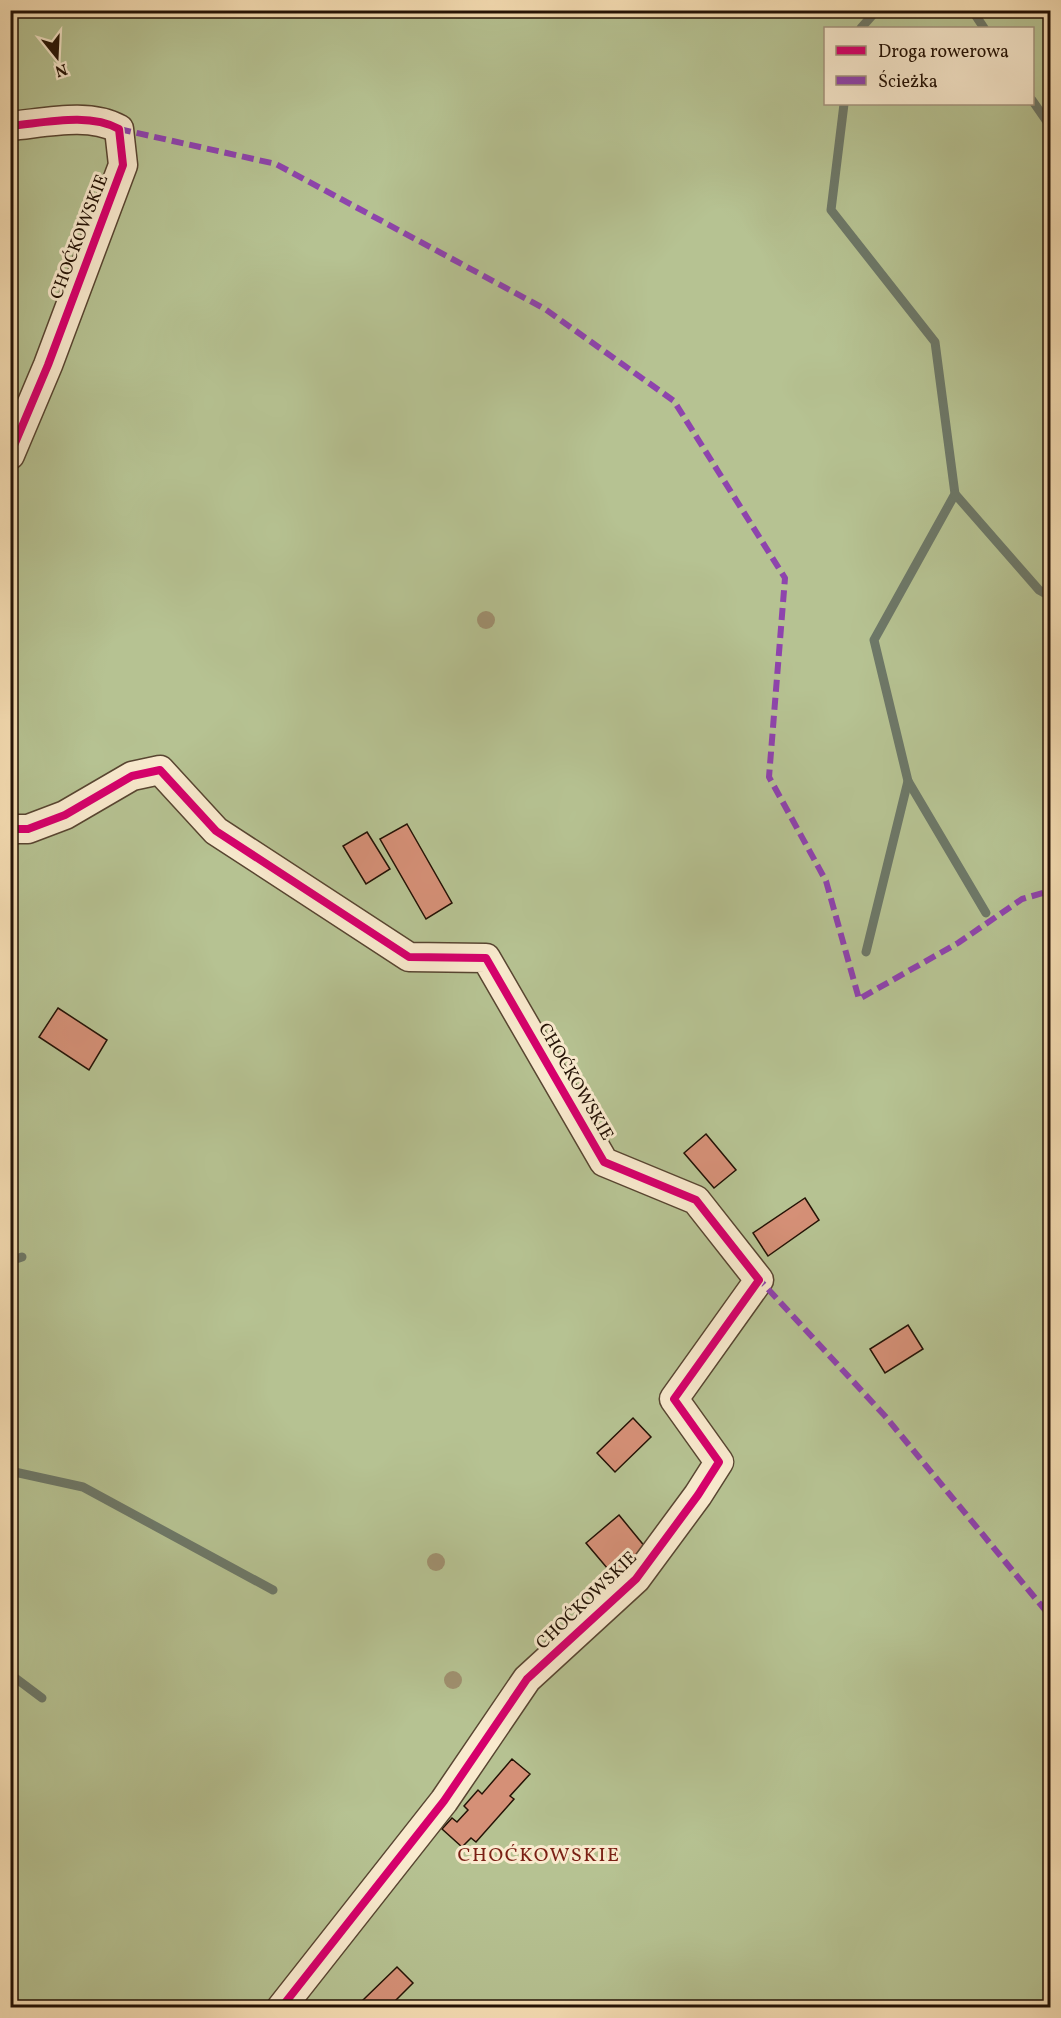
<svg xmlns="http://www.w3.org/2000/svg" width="1061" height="2018" font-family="Vollkorn,serif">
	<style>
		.green { fill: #b6c292; stroke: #6d6a4c; stroke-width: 1.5; fill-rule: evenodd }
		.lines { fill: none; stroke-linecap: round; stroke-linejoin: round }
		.stream { stroke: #6d7868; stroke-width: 9 }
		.building { fill: #d59077; stroke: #241205; stroke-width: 1.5 }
		.minor-casing { stroke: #584531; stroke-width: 31 }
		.minor { stroke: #f9eace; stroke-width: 28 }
		.quiet { stroke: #8e44ad; stroke-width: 6; stroke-dasharray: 12 6; stroke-linecap: butt }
		.cycleway-casing { stroke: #f9eace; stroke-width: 11 }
		.cycleway { stroke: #d6006c; stroke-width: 8 }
		.tree { fill: #9f906f }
		.labels { text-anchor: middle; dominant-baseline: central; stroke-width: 6; stroke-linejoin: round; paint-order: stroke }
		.street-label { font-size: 18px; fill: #241205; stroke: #f9eace }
		.neighbourhood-label { font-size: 20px; letter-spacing: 1.5px; fill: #7a1f14; stroke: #f9eace }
	</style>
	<rect width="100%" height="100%" fill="#f6deb4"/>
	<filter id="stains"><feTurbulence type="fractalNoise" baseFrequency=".00333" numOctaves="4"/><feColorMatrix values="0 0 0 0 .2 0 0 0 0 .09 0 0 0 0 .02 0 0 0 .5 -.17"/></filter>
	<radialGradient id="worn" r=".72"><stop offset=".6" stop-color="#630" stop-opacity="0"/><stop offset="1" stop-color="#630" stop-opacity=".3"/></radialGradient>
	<!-- green -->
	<path class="green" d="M 10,11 L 1050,11 L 1050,2007 L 11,2007 ZM 826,28 L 1032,28 L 1032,104 L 826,104 Z"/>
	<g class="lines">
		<!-- stream -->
		<g class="stream">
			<polyline points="972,10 984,28"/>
			<polyline points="861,28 877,10"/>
			<polyline points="1032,100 1050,126"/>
			<polyline points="844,104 831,210 935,342 955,494 874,640 908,781 866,952"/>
			<polyline points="955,494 1039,590 1050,596"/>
			<polyline points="908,781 986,913"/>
			<polyline points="10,1261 22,1257"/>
			<polyline points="10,1471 83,1487 273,1590"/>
			<polyline points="10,1674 42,1698"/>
		</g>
	</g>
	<!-- building -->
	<g class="building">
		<polygon points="407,824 452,903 426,919 380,839"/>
		<polygon points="367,832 390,869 366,884 343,846"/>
		<polygon points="58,1008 107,1040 89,1070 39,1037"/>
		<polygon points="706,1134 736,1170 714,1188 684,1153"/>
		<polygon points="805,1198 819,1220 768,1256 753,1233"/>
		<polygon points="908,1325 923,1349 885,1373 870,1349"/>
		<polygon points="633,1418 651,1437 615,1472 597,1453"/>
		<polygon points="619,1515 646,1548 613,1575 586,1543"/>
		<polygon points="512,1759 530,1774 510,1796 514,1799 476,1842 471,1838 462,1847 442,1829 452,1818 457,1822 468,1810 464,1806 478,1790 482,1794"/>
		<polygon points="397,1967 413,1983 388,2008 369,2008 362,2001"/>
	</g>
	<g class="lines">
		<defs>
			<g id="minor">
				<path d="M 10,126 C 44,123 89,112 119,129 L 123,165 L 48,365 L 10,455"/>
				<polyline points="10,829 28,829 65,815 132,776 160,770 216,831 409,957 486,958 604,1162 696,1200 759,1280 674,1399 719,1462 698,1495 636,1579 527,1679 444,1801 281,2008"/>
			</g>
		</defs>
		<!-- minor casing -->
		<use href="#minor" class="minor-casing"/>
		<!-- minor -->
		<use href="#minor" class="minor"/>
		<!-- quiet -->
		<g class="quiet">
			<polyline points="119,129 276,164 545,309 674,401 785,578 769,777 826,881 859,999 958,943 1022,899 1050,891"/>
			<polyline points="756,1276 885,1416 1050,1616"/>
		</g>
		<defs>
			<g id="cycleway">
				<path d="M 10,126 C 44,123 89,112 119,129 L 123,165 L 48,365 L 10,455"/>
				<polyline points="10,829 28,829 65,815 132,776 160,770 216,831 409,957 486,958 604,1162 696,1200 759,1280 674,1399 719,1462 698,1495 636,1579 527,1679 444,1801 281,2008"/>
			</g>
		</defs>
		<!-- cycleway casing -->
		<use href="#cycleway" class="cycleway-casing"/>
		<!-- cycleway -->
		<use href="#cycleway" class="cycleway"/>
	</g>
	<!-- trees -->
	<g class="tree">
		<circle cx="486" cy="620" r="9"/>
		<circle cx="436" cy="1562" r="9"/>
		<circle cx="453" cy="1680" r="9"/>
	</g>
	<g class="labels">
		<!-- street labels -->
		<g class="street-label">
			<text transform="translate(80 237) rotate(-69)">CHOĆKOWSKIE</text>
			<text transform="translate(575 1082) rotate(60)">CHOĆKOWSKIE</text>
			<text transform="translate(587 1601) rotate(-44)">CHOĆKOWSKIE</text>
		</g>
		<!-- neighbourhood labels -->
		<g class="neighbourhood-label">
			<text x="539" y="1856">CHOĆKOWSKIE</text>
		</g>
	</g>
	<!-- margin -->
	<rect width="1061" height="2018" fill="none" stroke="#f6deb4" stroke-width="36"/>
	<rect x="12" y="12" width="1037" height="1994" fill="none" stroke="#241205" stroke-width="3"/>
	<rect x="18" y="18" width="1025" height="1982" fill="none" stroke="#241205" stroke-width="1.5"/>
	<!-- legend -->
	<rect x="824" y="27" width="210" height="78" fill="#f9eace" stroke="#a4947e" stroke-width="1.5"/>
	<rect x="836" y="46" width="30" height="9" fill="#d6006c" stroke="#a4947e" stroke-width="1.5"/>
	<text x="878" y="57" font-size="18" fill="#241205">Droga rowerowa</text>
	<rect x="836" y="76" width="30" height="9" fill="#8e44ad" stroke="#a4947e" stroke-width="1.5"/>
	<text x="878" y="87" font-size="18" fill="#241205">Ścieżka</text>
	<!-- north arrow -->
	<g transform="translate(57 57) rotate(162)" stroke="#f9eace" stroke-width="4.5" paint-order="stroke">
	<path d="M0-4.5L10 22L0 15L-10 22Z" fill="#241205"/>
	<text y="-9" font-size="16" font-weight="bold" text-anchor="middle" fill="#241205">N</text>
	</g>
	<rect width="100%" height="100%" filter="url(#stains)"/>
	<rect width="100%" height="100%" fill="url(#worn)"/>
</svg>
